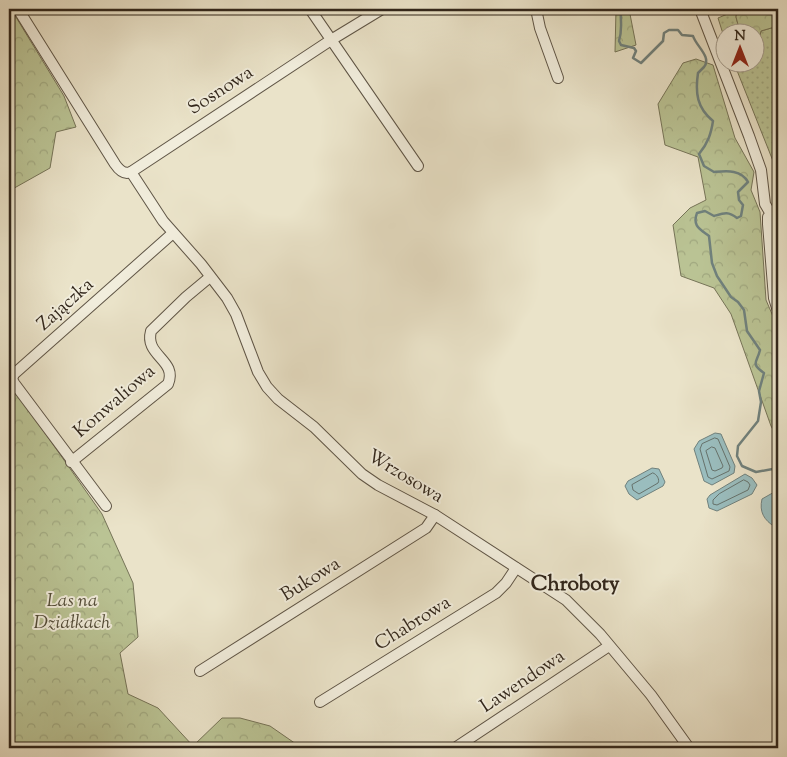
<svg xmlns="http://www.w3.org/2000/svg" width="787" height="757" font-family="'Sorts Mill Goudy',serif">
	<style>
		.grass { fill: url(#grass-dots); stroke: #767458 }
		.forest { fill: url(#forest-crowns); stroke: #767458 }
		.water { fill: #9abdbe; stroke: #70817d }
		.lines { fill: none; stroke-linecap: round; stroke-linejoin: round }
		.shore { stroke: #66726c; stroke-width: 1 }
		.stream { stroke: #70817d; stroke-width: 2.5 }
		.minor-casing { stroke: #5f5546; stroke-width: 12 }
		.minor { stroke: #f1eddc; stroke-width: 10 }
		.labels { text-anchor: middle; dominant-baseline: central; stroke-width: 4; stroke-linejoin: round; paint-order: stroke }
		.street-label { font-size: 19px; fill: #31261b; stroke: #f1eddc }
		.park-label { font-size: 19px; font-style: italic; fill: #534d39; stroke: #f1eddc }
		.quarter-label { font-size: 21px; font-weight: bold; fill: #31261b; stroke: #f1eddc }
	</style>
	<defs>
		<pattern id="grass-dots" width="8" height="8" patternUnits="userSpaceOnUse" patternTransform="scale(1.25)"><rect width="8" height="8" fill="#bac394"/><path d="M2 2h.1M6 6h.1" fill="none" stroke="#a0a77f" stroke-width="1.8" stroke-linecap="round"/></pattern>
		<pattern id="forest-crowns" width="20" height="18" patternUnits="userSpaceOnUse" patternTransform="scale(1.25)"><rect width="20" height="18" fill="#bac394"/><path d="M2 6a3 3 0 1 1 6 0M12 15a3 3 0 1 1 6 0" fill="none" stroke="#a0a77f"/></pattern>
	</defs>
	<rect width="100%" height="100%" fill="#eae3c9"/>
	<filter id="stains"><feTurbulence type="fractalNoise" baseFrequency=".004" numOctaves="4"/><feColorMatrix values="0 0 0 0 .2 0 0 0 0 .09 0 0 0 0 .02 0 0 0 .5 -.17"/></filter>
	<radialGradient id="worn" r=".72"><stop offset=".6" stop-color="#630" stop-opacity="0"/><stop offset="1" stop-color="#630" stop-opacity=".3"/></radialGradient>
	<!-- grass -->
	<g class="grass">
		<polygon points="737,10 736,17 740,32 724,32 724,37 718,18"/>
		<polygon points="778,26 778,153 773,161 734,63 754,62 761,31"/>
	</g>
	<!-- forest -->
	<g class="forest">
		<polygon points="9,9 11,9 64,96 76,127 56,132 50,168 9,191"/>
		<polygon points="616,9 629,9 636,45 615,52"/>
		<polygon points="740,9 778,9 778,26 761,31 755,57 754,32 740,32 736,17 737,10"/>
		<polygon points="696,59 713,65 735,138 754,172 751,190 760,212 766,300 778,328 778,439 771,426 731,314 714,288 681,276 673,225 690,208 706,200 698,157 665,145 658,104 683,63"/>
		<polygon points="9,382 102,514 133,583 138,637 120,653 128,694 158,708 193,746 222,718 240,718 270,726 296,744 298,748 9,748"/>
	</g>
	<!-- water -->
	<g class="water">
		<polygon points="715,433 721,434 735,466 734,473 712,485 704,481 694,449 699,441"/>
		<polygon points="652,468 659,469 665,482 663,486 637,500 629,494 625,486 628,481"/>
		<polygon points="745,474 752,478 757,485 752,494 717,511 709,508 707,499 710,495"/>
		<path d="M 776,491 L 778,493 L 778,525 L 775,527 C 764,520 759,512 762,499 Z"/>
	</g>
	<g class="lines">
		<!-- shore -->
		<g class="shore">
			<polygon points="715,438 718,439 730,467 729,471 712,479 708,477 700,449 702,444"/>
			<polygon points="712,447 715,448 723,466 722,468 715,471 712,470 706,451"/>
			<path d="M 653,473 C 657,474 660,480 658,483 L 639,494 L 633,490 L 632,485 Z"/>
			<polygon points="744,480 748,482 750,485 748,490 717,505 713,504 713,500 719,494"/>
		</g>
		<!-- stream -->
		<path class="stream" d="M 621,9 C 620,22 623,28 619,41 L 621,45 L 634,48 L 636,51 L 633,58 L 641,63 L 663,41 L 664,33 L 669,30 L 678,30 L 682,35 L 693,36 C 696,46 712,57 704,67 C 702,69 700,71 698,73 C 695,93 697,108 713,121 C 711,134 708,143 699,154 L 704,166 L 714,172 C 726,171 741,169 748,182 L 738,192 L 739,200 L 743,205 L 741,216 L 737,218 C 728,211 724,213 714,216 L 705,211 L 697,213 C 692,226 700,229 709,236 L 712,263 L 717,276 L 731,297 L 738,302 L 744,310 L 747,331 L 760,350 C 757,363 750,363 764,373 L 759,391 L 761,402 L 758,421 L 738,446 L 737,456 L 742,466 L 756,472 L 778,468"/>
		<defs>
			<g id="minor">
				<path d="M 18,9 L 115,164 C 119,170 124,175 131,172 L 331,40 L 382,9"/>
				<polyline points="310,9 418,166"/>
				<polyline points="536,9 540,28 558,78"/>
				<polyline points="700,9 749,136 761,170 765,204 771,214 768,217 768,224 774,298 778,311"/>
				<polyline points="131,172 163,221 201,264 227,298 236,314 258,372 267,387 278,399 314,427 362,474 378,485 435,515 566,600 600,634 651,695 689,748"/>
				<path d="M 71,462 L 168,384 C 178,360 144,356 151,331 L 186,297 L 210,277"/>
				<polyline points="106,506 14,383 12,379 14,374 173,233"/>
				<polyline points="200,671 426,528 435,515"/>
				<polyline points="320,702 496,593 506,583 516,568"/>
				<polyline points="455,748 609,646"/>
			</g>
		</defs>
		<!-- minor casing -->
		<use href="#minor" class="minor-casing"/>
		<!-- minor -->
		<use href="#minor" class="minor"/>
	</g>
	<g class="labels">
		<!-- street labels -->
		<g class="street-label">
			<text transform="translate(221 91) rotate(-33)">Sosnowa</text>
			<text transform="translate(66 305) rotate(-42)">Zajączka</text>
			<text transform="translate(115 402) rotate(-41)">Konwaliowa</text>
			<text transform="translate(405 477) rotate(31)">Wrzosowa</text>
			<text transform="translate(311 580) rotate(-32)">Bukowa</text>
			<text transform="translate(413 624) rotate(-32)">Chabrowa</text>
			<text transform="translate(523 682) rotate(-34)">Lawendowa</text>
		</g>
		<!-- park labels -->
		<g class="park-label">
			<text x="72" y="601">Las na<tspan x="72" dy="22">Działkach</tspan></text>
		</g>
		<!-- quarter labels -->
		<g class="quarter-label">
			<text x="575" y="585">Chroboty</text>
		</g>
	</g>
	<!-- margin -->
	<rect width="787" height="757" fill="none" stroke="#eae3c9" stroke-width="30"/>
	<rect x="10" y="10" width="767" height="737" fill="none" stroke="#31261b" stroke-width="2.5"/>
	<rect x="15" y="15" width="757" height="727" fill="none" stroke="#31261b"/>
	<!-- north arrow -->
	<g transform="translate(740 48)"><circle r="24" fill="#f1eddc" stroke="#a49d8f"/>
	<path d="M0-4L9 19L0 12L-9 19Z" fill="#8f2418"/>
	<text y="-8" font-size="14" font-weight="bold" text-anchor="middle" fill="#31261b">N</text>
	</g>
	<rect width="100%" height="100%" filter="url(#stains)"/>
	<rect width="100%" height="100%" fill="url(#worn)"/>
</svg>
